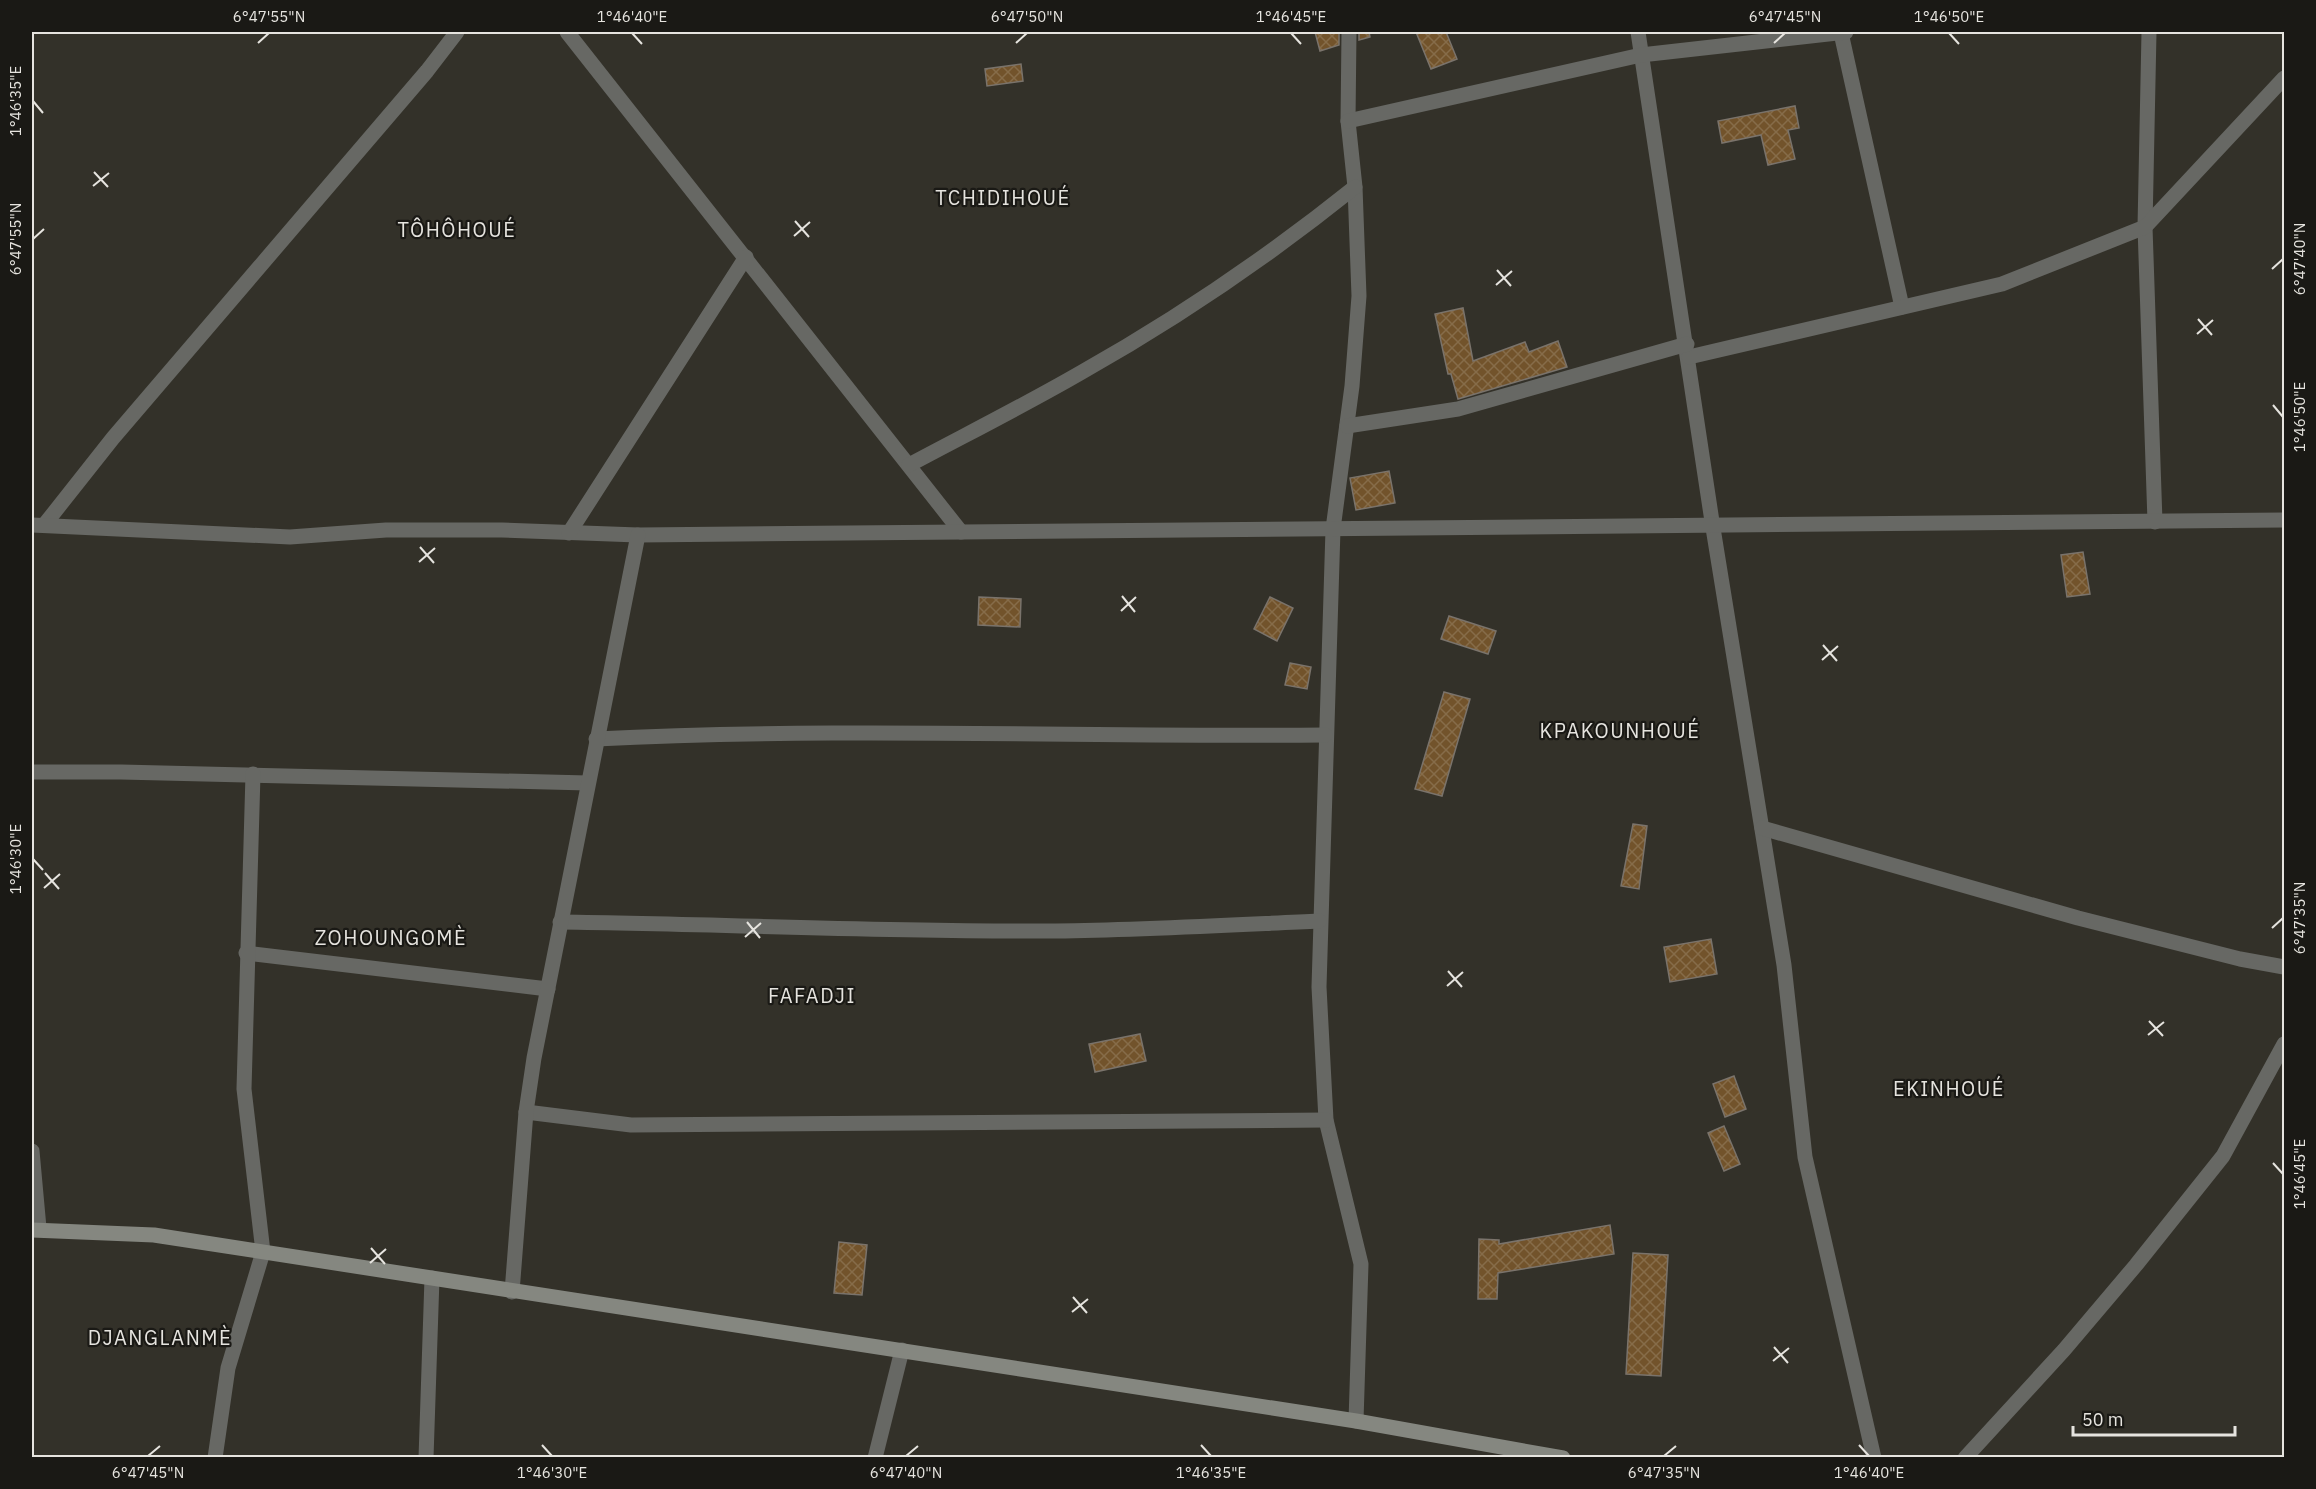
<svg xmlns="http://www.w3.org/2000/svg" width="2316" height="1489" font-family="'IBM Plex Sans',sans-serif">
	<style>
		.building { fill: url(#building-cross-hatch); stroke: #7a736b; stroke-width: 1.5 }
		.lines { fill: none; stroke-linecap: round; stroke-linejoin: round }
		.minor { stroke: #676864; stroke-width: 15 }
		.secondary { stroke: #858780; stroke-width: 15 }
		.ticks { fill: none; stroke: #e6e4df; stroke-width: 2 }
		.labels { text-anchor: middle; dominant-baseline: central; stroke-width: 4.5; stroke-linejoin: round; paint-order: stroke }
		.quarter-label { font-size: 20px; letter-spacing: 1.5px; fill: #e6e4df; stroke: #1a1915 }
		.neatline { fill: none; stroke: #e6e4df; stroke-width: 2 }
		.ticks-label { font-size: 15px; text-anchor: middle; fill: #e6e4df }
	</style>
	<defs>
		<pattern id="building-cross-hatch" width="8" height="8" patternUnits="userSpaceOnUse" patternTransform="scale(1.5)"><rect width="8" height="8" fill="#72532b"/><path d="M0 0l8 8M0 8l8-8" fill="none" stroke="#866c49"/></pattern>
	</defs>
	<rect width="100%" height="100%" fill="#333129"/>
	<!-- building -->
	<g class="building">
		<polygon points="1315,32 1339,32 1339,45 1320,51"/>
		<polygon points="1359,32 1369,32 1370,37 1359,40"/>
		<polygon points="1416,32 1446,32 1457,59 1431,69"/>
		<polygon points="1021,64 1023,81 987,86 985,69"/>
		<polygon points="1795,106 1799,128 1788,130 1795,159 1768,165 1761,135 1722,143 1718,121"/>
		<polygon points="1463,308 1473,361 1525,342 1529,352 1558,341 1567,367 1458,399 1451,374 1448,374 1435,314"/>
		<polygon points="1389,471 1395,503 1356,510 1350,478"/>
		<polygon points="2083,552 2090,594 2067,597 2061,555"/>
		<polygon points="979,597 1021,599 1020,627 978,625"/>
		<polygon points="1270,597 1293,608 1277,641 1254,629"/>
		<polygon points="1449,616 1496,631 1488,654 1441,639"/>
		<polygon points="1290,663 1311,667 1307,689 1285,685"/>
		<polygon points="1444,692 1470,699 1442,796 1415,789"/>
		<polygon points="1633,824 1647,826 1639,889 1621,886"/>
		<polygon points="1711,939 1717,974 1670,982 1664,947"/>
		<polygon points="1140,1034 1146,1061 1095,1072 1089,1044"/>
		<polygon points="1734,1076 1746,1109 1725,1117 1713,1084"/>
		<polygon points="1724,1126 1740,1164 1724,1171 1708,1133"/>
		<polygon points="1610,1225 1614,1254 1498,1273 1497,1299 1478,1299 1479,1239 1499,1240 1499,1244"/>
		<polygon points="839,1242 867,1245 862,1295 834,1293"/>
		<polygon points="1633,1253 1668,1255 1661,1376 1626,1374"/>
	</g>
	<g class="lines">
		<!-- minor -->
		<g class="minor">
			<polyline points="567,32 961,532"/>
			<polyline points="1349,32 1348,121 1355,187 1359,296 1352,386 1333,529 1319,987 1326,1120 1361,1264 1356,1421"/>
			<polyline points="1638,32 1713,528 1784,965 1805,1157 1874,1458"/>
			<polyline points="2149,32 2145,227 2155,522"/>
			<polyline points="1841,33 1902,307"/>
			<polyline points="1348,121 1641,55 1846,32"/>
			<polyline points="1689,357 2002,284 2145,227 2284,78"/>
			<polyline points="1347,426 1458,409 1687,344"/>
			<path d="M 909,465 C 967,434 1025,405 1082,372 C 1178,318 1269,256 1355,187"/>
			<polyline points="45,524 113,438 427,71 457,32"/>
			<polyline points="32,525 290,537 386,530 502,530 638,535 2284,520"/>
			<polyline points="569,533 746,257"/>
			<path d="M 596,739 C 839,727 1082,737 1325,735"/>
			<polyline points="32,772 121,772 588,783"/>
			<polyline points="1762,828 2078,918 2240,959 2284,967"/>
			<path d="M 560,922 C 725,924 890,932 1056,931 C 1143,930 1231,925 1319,921"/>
			<polyline points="246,953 548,989"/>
			<polyline points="526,1112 631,1125 1326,1120"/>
			<polyline points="32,1151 39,1228"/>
			<polyline points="512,1292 526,1112 534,1058 638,535"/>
			<polyline points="215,1458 228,1368 263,1252 244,1089 253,774"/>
			<polyline points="426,1458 432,1278"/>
			<polyline points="875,1458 902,1350"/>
			<polyline points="1965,1458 2064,1350 2136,1265 2223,1156 2284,1044"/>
		</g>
		<!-- secondary -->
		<polyline class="secondary" points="32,1230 154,1235 1356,1421 1563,1458"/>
	</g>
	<!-- ticks -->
	<path class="ticks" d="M 632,33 L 642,44M 1291,33 L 1301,44M 1949,33 L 1959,44M 258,43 L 269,33M 1016,43 L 1027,33M 1774,43 L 1785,33M 33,101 L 43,113M 94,172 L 108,187M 93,186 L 109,173M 795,221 L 809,237M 794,236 L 810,222M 33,239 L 44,229M 2272,269 L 2283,259M 1497,270 L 1511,286M 1496,285 L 1512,271M 2198,319 L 2212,335M 2197,334 L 2213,320M 2273,405 L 2283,417M 420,547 L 434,563M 419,562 L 435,548M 1122,596 L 1135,612M 1121,611 L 1136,597M 1823,645 L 1837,661M 1822,660 L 1838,646M 33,859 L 43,870M 45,873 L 59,889M 44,888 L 60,874M 747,922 L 760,938M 2272,928 L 2283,918M 745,937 L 761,923M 1448,971 L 1462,987M 1447,986 L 1463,972M 2149,1021 L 2163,1036M 2148,1035 L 2164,1022M 2273,1163 L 2283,1174M 371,1248 L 385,1264M 370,1263 L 386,1249M 1073,1297 L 1087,1313M 1072,1312 L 1088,1299M 1774,1347 L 1788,1363M 1773,1361 L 1789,1348M 542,1445 L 552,1456M 1201,1445 L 1211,1456M 1859,1445 L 1869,1456M 148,1456 L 160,1446M 906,1456 L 918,1446M 1664,1456 L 1676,1446"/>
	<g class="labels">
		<!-- quarter labels -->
		<g class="quarter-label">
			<text x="1003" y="197">TCHIDIHOUÉ</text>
			<text x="457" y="229">TÔHÔHOUÉ</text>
			<text x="1620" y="730">KPAKOUNHOUÉ</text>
			<text x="391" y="937">ZOHOUNGOMÈ</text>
			<text x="812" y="995">FAFADJI</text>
			<text x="1949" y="1088">EKINHOUÉ</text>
			<text x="160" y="1337">DJANGLANMÈ</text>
		</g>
	</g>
	<!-- border -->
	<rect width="2316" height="1489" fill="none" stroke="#1a1915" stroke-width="66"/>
	<!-- scale -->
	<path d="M2073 1426v9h162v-9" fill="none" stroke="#e6e4df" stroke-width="3"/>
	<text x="2082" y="1426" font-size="18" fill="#e6e4df" stroke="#1a1915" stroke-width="4.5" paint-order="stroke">50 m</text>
	<rect x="33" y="33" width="2250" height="1423" class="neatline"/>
	<g class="ticks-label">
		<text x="269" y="22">6°47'55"N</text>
		<text x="632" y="22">1°46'40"E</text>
		<text x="1027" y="22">6°47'50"N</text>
		<text x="1291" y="22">1°46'45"E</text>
		<text x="1785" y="22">6°47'45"N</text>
		<text x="1949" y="22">1°46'50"E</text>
		<text transform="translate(16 101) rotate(-90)" y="5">1°46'35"E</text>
		<text transform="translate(16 239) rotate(-90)" y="5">6°47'55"N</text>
		<text transform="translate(2300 259) rotate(-90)" y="5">6°47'40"N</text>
		<text transform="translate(2300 417) rotate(-90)" y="5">1°46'50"E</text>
		<text transform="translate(16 859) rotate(-90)" y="5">1°46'30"E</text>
		<text transform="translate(2300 918) rotate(-90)" y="5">6°47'35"N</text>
		<text transform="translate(2300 1174) rotate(-90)" y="5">1°46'45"E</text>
		<text x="148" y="1478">6°47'45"N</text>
		<text x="552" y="1478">1°46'30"E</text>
		<text x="906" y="1478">6°47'40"N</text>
		<text x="1211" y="1478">1°46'35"E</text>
		<text x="1664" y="1478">6°47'35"N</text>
		<text x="1869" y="1478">1°46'40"E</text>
	</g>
</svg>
